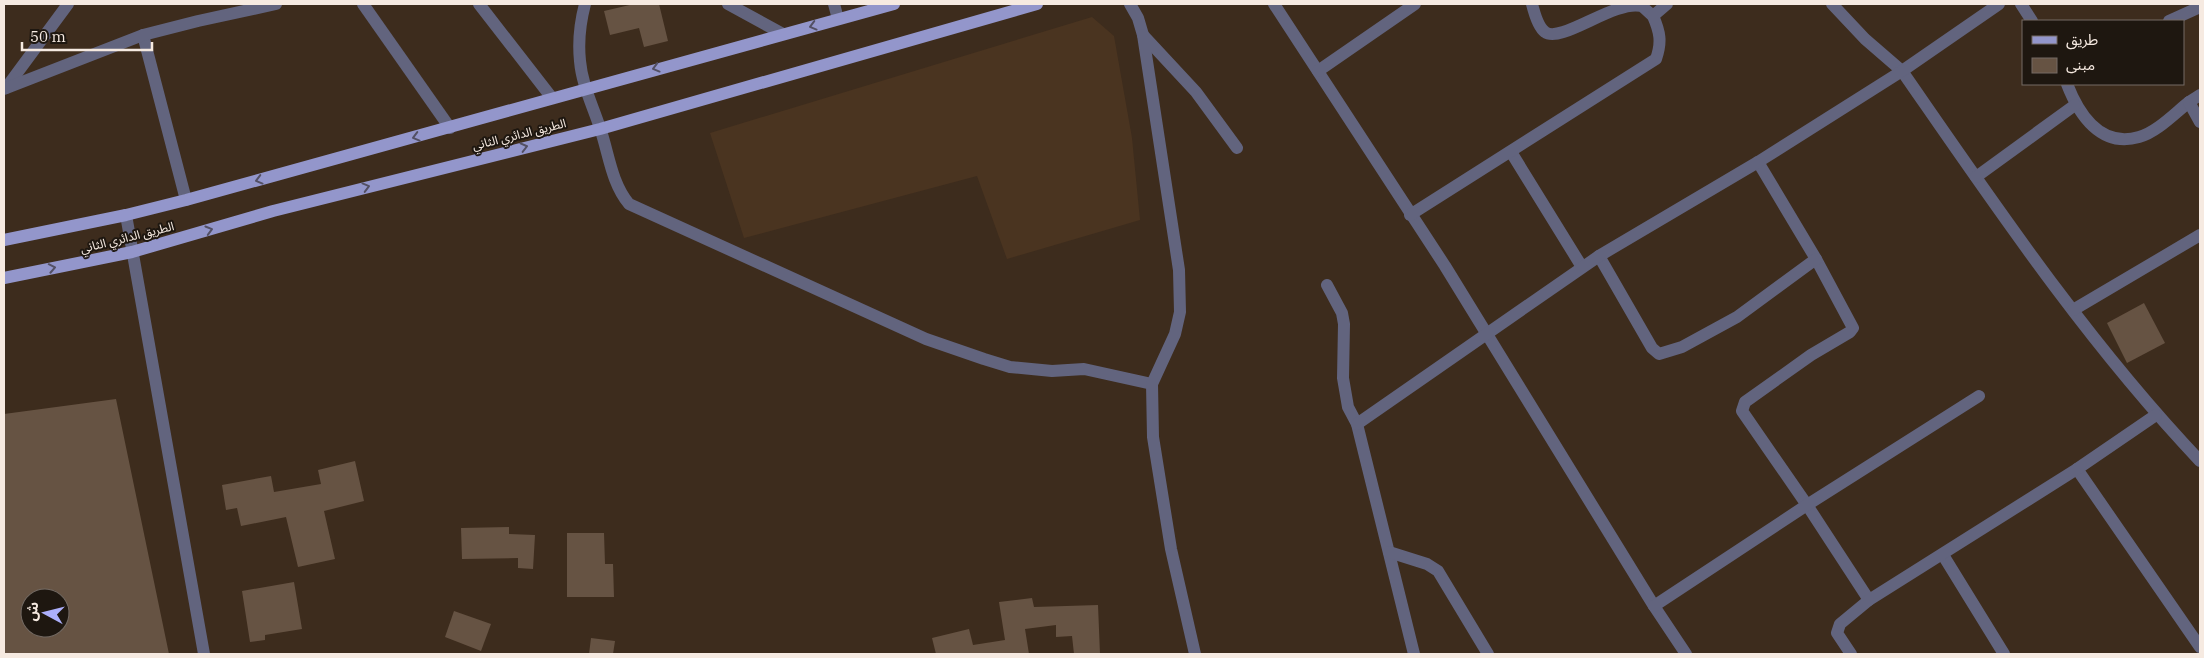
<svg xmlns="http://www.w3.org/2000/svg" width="2204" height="658" font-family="'IBM Plex Serif','Noto Sans Arabic',serif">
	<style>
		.built { fill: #4a3420 }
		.building { fill: #665343; fill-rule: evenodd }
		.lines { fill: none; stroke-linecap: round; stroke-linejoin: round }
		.minor { stroke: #62647e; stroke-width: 12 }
		.primary { stroke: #9396cb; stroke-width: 12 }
		.oneway { stroke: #535064 }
		.labels { text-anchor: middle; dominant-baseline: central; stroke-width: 4; stroke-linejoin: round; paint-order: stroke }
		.street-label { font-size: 12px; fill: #f6eae1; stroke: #1e1710 }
	</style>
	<rect width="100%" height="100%" fill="#3d2c1d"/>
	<!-- built -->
	<polygon class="built" points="1092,17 1114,36 1132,138 1140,220 1007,259 977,176 744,238 710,133"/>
	<!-- building -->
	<g class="building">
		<polygon points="634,4 659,4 668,41 644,47 639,28 610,35 604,11"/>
		<polygon points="2144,303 2165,343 2127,363 2107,323"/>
		<path d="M 116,399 L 169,654 L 4,654 L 4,414 ZM 30,598 L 60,598 L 60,628 L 30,628 Z"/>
		<polygon points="355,461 364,501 324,511 335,559 298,567 286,517 241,526 237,508 226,510 222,485 271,476 274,492 321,484 318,470"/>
		<polygon points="509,527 509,534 535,535 533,569 518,568 518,558 462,559 461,528"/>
		<polygon points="567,533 604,533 605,564 613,564 614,597 567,597"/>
		<polygon points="294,582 302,629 265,635 265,640 250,642 242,591"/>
		<polygon points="1032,598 1034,607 1098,605 1100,654 1074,654 1072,636 1056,637 1056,625 1025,629 1029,654 936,654 932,638 969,629 973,645 1005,640 999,602"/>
		<polygon points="454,611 491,624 481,651 445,637"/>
		<polygon points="591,638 615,641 613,654 589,654"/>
	</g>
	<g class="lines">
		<!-- minor -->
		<g class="minor">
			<polyline points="363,4 450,128"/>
			<polyline points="479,4 552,98"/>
			<path d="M 585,4 C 580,23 578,42 580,61 C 582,85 593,106 600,128 C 609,154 611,182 629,204 L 926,339 L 984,359 L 1010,367 L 1052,371 L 1084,369 L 1152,384"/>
			<polyline points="728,4 783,34"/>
			<polyline points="834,4 838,19"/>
			<polyline points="1130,4 1138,18 1143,35 1179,270 1180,312 1175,334 1152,384 1153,437 1171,549 1195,654"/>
			<polyline points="1274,4 1445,266 1654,606 1686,654"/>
			<path d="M 1532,4 C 1534,12 1538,27 1545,32 C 1561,44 1614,0 1641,6 C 1645,8 1649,13 1653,16"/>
			<path d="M 1832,4 L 1865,39 L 1902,71 C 1995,205 2087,342 2200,461"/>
			<polyline points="2021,4 2032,21"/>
			<polyline points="2169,21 2200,7"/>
			<polyline points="143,35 186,200"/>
			<polyline points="1143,35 1196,92 1237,148"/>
			<polyline points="1318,71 1415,4"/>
			<path d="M 2067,84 C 2079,115 2101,148 2139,137 C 2157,132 2174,114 2189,102"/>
			<polyline points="6,88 68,4"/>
			<polyline points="4,89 143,35 198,21 276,4"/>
			<polyline points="2200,95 2189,102 2200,122"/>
			<polyline points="1511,152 1582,267"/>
			<polyline points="1758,162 1816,259 1853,328 1850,332 1811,355 1745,402 1742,411 1807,505 1869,600"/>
			<polyline points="1976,177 2075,105"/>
			<polyline points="126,215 204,654"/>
			<path d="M 1410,215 L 1656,59 C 1662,42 1660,32 1653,16 L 1667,4"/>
			<polyline points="1599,256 1652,348 1659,354 1682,347 1737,317 1816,259"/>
			<polyline points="1327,285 1342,313 1344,324 1343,378 1348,407 1357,424 1414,654"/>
			<polyline points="2073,310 2200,235"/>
			<polyline points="1357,424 1599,256 1758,162 1902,71 1999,4"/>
			<polyline points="2077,469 2200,647"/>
			<polyline points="1389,552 1427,564 1438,571 1488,654"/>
			<polyline points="1943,555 2004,654"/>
			<polyline points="1654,606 1807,505 1979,396"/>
			<polyline points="1851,654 1837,633 1840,624 1869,600 2077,469 2156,415"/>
		</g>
		<!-- primary -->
		<g class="primary">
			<polyline points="4,240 126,215 186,200 894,4"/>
			<polyline points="4,278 132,252 273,211 600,129 1037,4"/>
		</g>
	</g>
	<!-- one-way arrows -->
	<defs><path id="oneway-chevron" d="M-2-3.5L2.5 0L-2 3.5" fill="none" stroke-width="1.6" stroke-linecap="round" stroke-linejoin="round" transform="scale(1.25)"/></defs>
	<g class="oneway">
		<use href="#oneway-chevron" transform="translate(813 26) rotate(165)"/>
		<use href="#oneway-chevron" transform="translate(656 68) rotate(165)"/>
		<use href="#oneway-chevron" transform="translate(416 137) rotate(165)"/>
		<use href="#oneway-chevron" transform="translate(524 147) rotate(-14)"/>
		<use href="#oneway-chevron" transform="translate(259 180) rotate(165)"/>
		<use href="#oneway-chevron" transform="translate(366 187) rotate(-15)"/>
		<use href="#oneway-chevron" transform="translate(209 230) rotate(-16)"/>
		<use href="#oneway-chevron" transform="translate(52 268) rotate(-11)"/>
	</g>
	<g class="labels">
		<!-- street labels -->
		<g class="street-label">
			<text transform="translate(519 134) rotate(-14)">الطريق الدائري الثاني</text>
			<text transform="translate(127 237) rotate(-14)">الطريق الدائري الثاني</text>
		</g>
	</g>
	<!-- border -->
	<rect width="2204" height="658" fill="none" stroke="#f6eae1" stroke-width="10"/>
	<!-- legend -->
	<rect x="2022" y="20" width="162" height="65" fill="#1e1710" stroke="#746b64"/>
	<rect x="2032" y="36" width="25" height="8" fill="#9396cb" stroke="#746b64"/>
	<text x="2066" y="45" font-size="15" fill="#f6eae1">طريق</text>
	<rect x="2032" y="58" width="25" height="15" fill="#665343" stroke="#746b64"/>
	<text x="2066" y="70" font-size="15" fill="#f6eae1">مبنى</text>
	<!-- north arrow -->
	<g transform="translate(45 613) rotate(277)"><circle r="24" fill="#1e1710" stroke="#746b64"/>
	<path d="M0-4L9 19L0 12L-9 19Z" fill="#acaffb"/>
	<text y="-8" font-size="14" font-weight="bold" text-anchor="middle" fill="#f6eae1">ش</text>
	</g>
	<!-- scale -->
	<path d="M22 42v8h130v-8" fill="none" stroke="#f6eae1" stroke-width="2.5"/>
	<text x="30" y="42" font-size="15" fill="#f6eae1" stroke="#1e1710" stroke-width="4" paint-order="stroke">50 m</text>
</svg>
